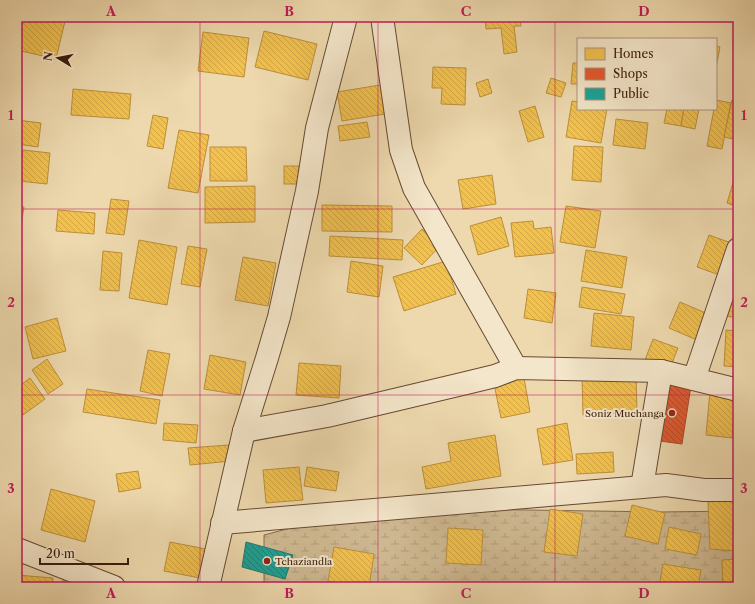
<svg xmlns="http://www.w3.org/2000/svg" width="755" height="604" font-family="'Libre Caslon Text',serif">
	<style>
		.wetland { fill: url(#wetland-marsh); stroke: #846a4e }
		.homes { fill: url(#homes-back-hatch); stroke: #bb8f3a }
		.shops { fill: url(#shops-back-hatch); stroke: #b14523 }
		.public { fill: url(#public-back-hatch); stroke: #227a6d }
		.lines { fill: none; stroke-linecap: round; stroke-linejoin: round }
		.minor-casing { stroke: #674a33; stroke-width: 24 }
		.minor { stroke: #f4e6ca; stroke-width: 22 }
		.grid { fill: none; stroke: #c2185b; stroke-width: 1; stroke-opacity: 0.55 }
		.poi-dot { fill: #8f2418; stroke: #f4e6ca; stroke-width: 1.5 }
		.labels { text-anchor: middle; dominant-baseline: central; stroke-width: 4; stroke-linejoin: round; paint-order: stroke }
		.poi-label { font-size: 10px; fill: #3a1a0a; stroke: #f4e6ca; text-anchor: end }
		.neatline { fill: none; stroke: #c2185b; stroke-width: 1.5 }
		.grid-label { font-size: 13px; text-anchor: middle; font-weight: bold; fill: #c2185b }
	</style>
	<defs>
		<pattern id="wetland-marsh" width="20" height="14" patternUnits="userSpaceOnUse"><rect width="20" height="14" fill="#cfb992"/><path d="M1 5h8M5 5V1M11 12h8M15 12V8" fill="none" stroke="#b29e7d"/></pattern>
		<pattern id="homes-back-hatch" width="6" height="6" patternUnits="userSpaceOnUse"><rect width="6" height="6" fill="#f2c14e"/><path d="M-1 5l2 2M0 0l6 6M5-1l2 2" fill="none" stroke="#d0a543"/></pattern>
		<pattern id="shops-back-hatch" width="6" height="6" patternUnits="userSpaceOnUse"><rect width="6" height="6" fill="#e4572e"/><path d="M-1 5l2 2M0 0l6 6M5-1l2 2" fill="none" stroke="#ba4725"/></pattern>
		<pattern id="public-back-hatch" width="6" height="6" patternUnits="userSpaceOnUse"><rect width="6" height="6" fill="#17a398"/><path d="M-1 5l2 2M0 0l6 6M5-1l2 2" fill="none" stroke="#16847a"/></pattern>
	</defs>
	<rect width="100%" height="100%" fill="#eed9ae"/>
	<filter id="stains"><feTurbulence type="fractalNoise" baseFrequency=".005" numOctaves="4"/><feColorMatrix values="0 0 0 0 .2 0 0 0 0 .09 0 0 0 0 .02 0 0 0 .5 -.17"/></filter>
	<radialGradient id="worn" r=".72"><stop offset=".6" stop-color="#630" stop-opacity="0"/><stop offset="1" stop-color="#630" stop-opacity=".3"/></radialGradient>
	<!-- wetland -->
	<polygon class="wetland" points="459,509 660,512 738,511 738,587 264,587 264,535 306,524"/>
	<!-- homes -->
	<g class="homes">
		<polygon points="17,17 66,17 56,59 17,50"/>
		<polygon points="485,17 520,17 521,26 514,26 517,52 504,54 501,28 486,29"/>
		<polygon points="578,17 602,17 601,21 578,18"/>
		<polygon points="264,31 317,44 308,80 255,67"/>
		<polygon points="203,32 249,38 244,77 198,71"/>
		<polygon points="716,46 720,47 716,68"/>
		<polygon points="573,63 578,63 578,84 571,84"/>
		<polygon points="433,67 466,68 465,105 441,104 442,88 432,88"/>
		<polygon points="551,78 566,83 561,97 546,93"/>
		<polygon points="488,79 492,93 480,97 476,83"/>
		<polygon points="386,84 391,113 342,121 337,92"/>
		<polygon points="73,89 131,94 129,119 71,115"/>
		<polygon points="716,100 731,103 722,149 707,146 714,109 716,109"/>
		<polygon points="732,100 738,102 738,140 724,137"/>
		<polygon points="572,101 578,102 578,109 607,109 601,143 566,137"/>
		<polygon points="535,106 544,137 528,142 519,111"/>
		<polygon points="667,109 684,109 681,126 664,123"/>
		<polygon points="684,109 699,109 695,129 681,126"/>
		<polygon points="153,115 168,118 163,149 147,146"/>
		<polygon points="616,119 648,123 645,149 613,145"/>
		<polygon points="17,120 41,123 38,147 17,144"/>
		<polygon points="367,122 370,137 340,141 338,126"/>
		<polygon points="179,130 209,135 198,193 168,188"/>
		<polygon points="574,146 603,147 601,182 572,180"/>
		<polygon points="210,147 246,147 247,181 210,181"/>
		<polygon points="23,150 50,153 47,184 19,181"/>
		<rect x="284" y="166" width="15" height="18"/>
		<polygon points="492,175 496,204 463,209 458,180"/>
		<polygon points="735,176 738,177 738,207 727,203"/>
		<polygon points="255,186 255,222 205,223 205,187"/>
		<polygon points="111,199 129,201 124,235 106,233"/>
		<polygon points="322,205 392,206 392,232 322,231"/>
		<polygon points="17,206 24,207 18,245 17,245"/>
		<polygon points="566,206 601,211 595,248 560,242"/>
		<polygon points="58,210 95,213 94,234 56,231"/>
		<polygon points="501,217 509,246 478,255 470,226"/>
		<polygon points="533,221 534,229 551,227 554,253 515,257 511,223"/>
		<polygon points="422,229 440,246 422,265 404,248"/>
		<polygon points="709,235 734,244 722,276 697,267"/>
		<polygon points="330,236 403,240 402,260 329,256"/>
		<polygon points="139,240 177,247 167,305 129,298"/>
		<polygon points="188,246 207,249 200,287 181,284"/>
		<polygon points="586,250 627,257 622,288 581,281"/>
		<polygon points="103,251 122,253 119,291 100,290"/>
		<polygon points="243,257 276,263 268,306 235,300"/>
		<polygon points="351,261 383,266 379,297 347,292"/>
		<polygon points="446,261 456,294 404,311 393,277"/>
		<polygon points="732,285 738,287 738,318 726,316"/>
		<polygon points="582,287 625,294 621,314 579,307"/>
		<polygon points="528,289 556,293 552,323 524,318"/>
		<polygon points="680,302 708,314 697,340 669,328"/>
		<polygon points="594,313 634,317 631,350 591,346"/>
		<polygon points="57,318 66,351 33,359 25,327"/>
		<polygon points="17,323 23,328 17,334"/>
		<polygon points="726,330 738,331 738,367 724,366"/>
		<polygon points="653,339 678,348 670,368 645,360"/>
		<polygon points="148,350 170,354 162,396 140,391"/>
		<polygon points="210,355 246,362 240,395 204,389"/>
		<polygon points="47,359 63,384 48,394 32,370"/>
		<polygon points="299,363 341,366 339,398 296,395"/>
		<polygon points="636,372 637,412 583,415 582,375"/>
		<polygon points="30,378 45,399 23,415 17,407 17,388"/>
		<polygon points="524,378 530,412 501,418 494,384"/>
		<polygon points="87,389 160,400 156,424 83,412"/>
		<polygon points="710,391 736,394 732,438 706,435"/>
		<polygon points="17,412 21,420 17,422"/>
		<polygon points="164,423 198,425 196,443 163,440"/>
		<polygon points="567,423 573,460 543,465 537,429"/>
		<polygon points="495,435 501,476 426,489 422,467 451,461 448,443"/>
		<polygon points="229,445 231,461 190,465 188,448"/>
		<polygon points="613,452 614,472 577,474 576,454"/>
		<polygon points="299,467 303,500 266,503 263,470"/>
		<polygon points="307,467 339,472 336,491 304,486"/>
		<polygon points="138,471 141,488 119,492 116,474"/>
		<polygon points="51,489 95,501 85,542 41,530"/>
		<polygon points="738,499 738,551 710,549 708,502"/>
		<polygon points="632,505 665,513 658,544 625,536"/>
		<polygon points="550,509 583,514 577,556 544,552"/>
		<polygon points="669,527 701,534 697,555 665,549"/>
		<polygon points="448,528 483,530 481,565 446,563"/>
		<polygon points="170,542 206,549 200,578 164,571"/>
		<polygon points="334,547 374,554 369,587 360,587 328,581"/>
		<polygon points="738,559 738,587 723,587 722,560"/>
		<polygon points="663,564 701,570 698,587 659,587"/>
		<polygon points="17,575 53,578 52,587 17,587"/>
		<polygon points="64,576 98,587 61,587"/>
		<polygon points="252,583 267,587 251,587"/>
	</g>
	<!-- shops -->
	<polygon class="shops" points="662,382 691,386 682,444 653,440"/>
	<!-- public -->
	<polygon class="public" points="246,542 293,555 285,579 242,567"/>
	<g class="lines">
		<defs>
			<g id="minor">
				<polyline points="382,17 401,150 414,188 516,368"/>
				<polyline points="694,379 738,249"/>
				<polyline points="244,431 327,416 462,384 495,376 516,368 661,371 738,390"/>
				<polyline points="642,487 661,371"/>
				<polyline points="222,523 666,485 704,490 738,490"/>
				<polyline points="17,549 114,587"/>
				<polyline points="208,587 244,431 267,358 279,317 307,191 317,128 346,17"/>
			</g>
		</defs>
		<!-- minor casing -->
		<use href="#minor" class="minor-casing"/>
		<!-- minor -->
		<use href="#minor" class="minor"/>
	</g>
	<!-- grid -->
	<path class="grid" d="M 200,17 L 200,587M 378,17 L 378,587M 555,17 L 555,587M 17,209 L 738,209M 17,395 L 738,395"/>
	<!-- markers -->
	<g class="poi-dot">
		<circle cx="672" cy="413" r="4"/>
		<circle cx="267" cy="561" r="4"/>
	</g>
	<g class="labels">
		<!-- poi labels -->
		<g class="poi-label">
			<text x="664" y="413">Soniz Muchanga</text>
			<text x="275" y="561" text-anchor="start">Tchaziandla</text>
		</g>
	</g>
	<!-- margin -->
	<rect width="755" height="604" fill="none" stroke="#eed9ae" stroke-width="44"/>
	<!-- legend -->
	<rect x="577" y="38" width="140" height="72" fill="#f4e6ca" stroke="#aa947d"/>
	<rect x="585" y="48" width="20" height="12" fill="#f2c14e" stroke="#aa947d"/>
	<text x="613" y="58" font-size="12" fill="#3a1a0a">Homes</text>
	<rect x="585" y="68" width="20" height="12" fill="#e4572e" stroke="#aa947d"/>
	<text x="613" y="78" font-size="12" fill="#3a1a0a">Shops</text>
	<rect x="585" y="88" width="20" height="12" fill="#17a398" stroke="#aa947d"/>
	<text x="613" y="98" font-size="12" fill="#3a1a0a">Public</text>
	<!-- north arrow -->
	<g transform="translate(58 58) rotate(280)" stroke="#f4e6ca" stroke-width="3" paint-order="stroke">
	<path d="M0-3L7 15L0 10L-7 15Z" fill="#3a1a0a"/>
	<text y="-6" font-size="11" font-weight="bold" text-anchor="middle" fill="#3a1a0a">N</text>
	</g>
	<!-- scale -->
	<path d="M40 558v6h88v-6" fill="none" stroke="#3a1a0a" stroke-width="2"/>
	<text x="46" y="558" font-size="12" fill="#3a1a0a" stroke="#f4e6ca" stroke-width="3" paint-order="stroke">20 m</text>
	<rect x="22" y="22" width="711" height="560" class="neatline"/>
	<g class="grid-label">
		<text x="111" y="16">A</text>
		<text x="289" y="16">B</text>
		<text x="466" y="16">C</text>
		<text x="644" y="16">D</text>
		<text x="11" y="120">1</text>
		<text x="744" y="120">1</text>
		<text x="11" y="307">2</text>
		<text x="744" y="307">2</text>
		<text x="11" y="493">3</text>
		<text x="744" y="493">3</text>
		<text x="111" y="598">A</text>
		<text x="289" y="598">B</text>
		<text x="466" y="598">C</text>
		<text x="644" y="598">D</text>
	</g>
	<rect width="100%" height="100%" filter="url(#stains)"/>
	<rect width="100%" height="100%" fill="url(#worn)"/>
</svg>
